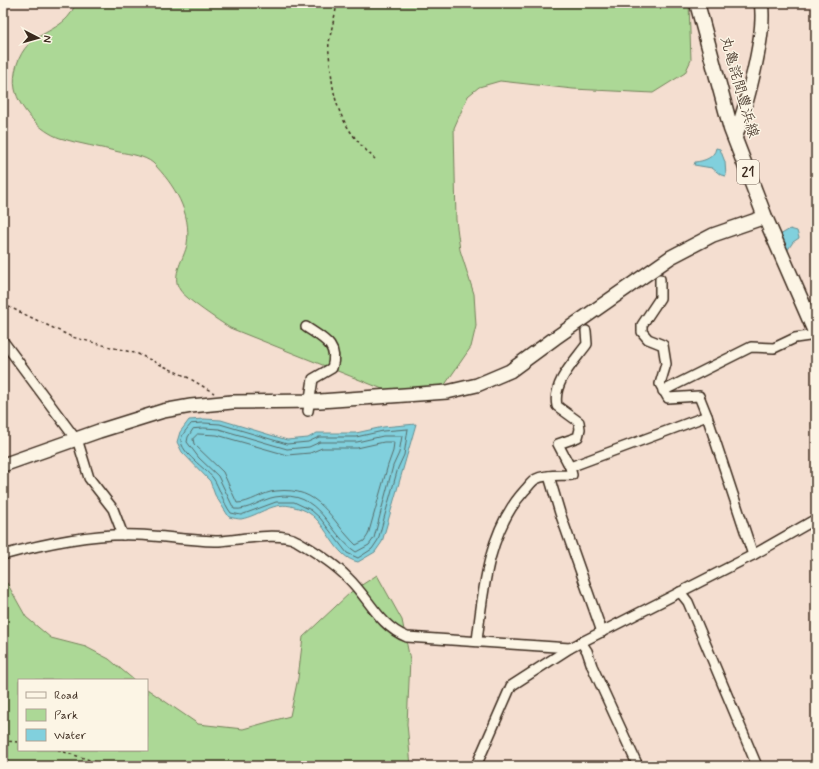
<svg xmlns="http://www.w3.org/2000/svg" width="819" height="769" font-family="Mynerve,'Klee One',sans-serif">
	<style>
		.green { fill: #acd896; stroke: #74815a }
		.water { fill: #81d0dd; stroke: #658e91 }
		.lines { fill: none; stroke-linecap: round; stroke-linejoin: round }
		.shore { stroke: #576c6a; stroke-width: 1 }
		.street-casing { stroke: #3b2a1e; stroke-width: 12 }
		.secondary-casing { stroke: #3b2a1e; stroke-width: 16 }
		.primary-casing { stroke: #3b2a1e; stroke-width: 17 }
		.path { stroke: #3b2a1e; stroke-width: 1.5; stroke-dasharray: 3 3; stroke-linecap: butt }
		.street { stroke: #fcf5e5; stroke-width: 9 }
		.secondary { stroke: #fcf5e5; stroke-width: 13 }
		.primary { stroke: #fcf5e5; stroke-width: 14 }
		.labels { text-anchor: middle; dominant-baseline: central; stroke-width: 3; stroke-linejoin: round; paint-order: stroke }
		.shield { fill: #fcf5e5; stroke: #75675a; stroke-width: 1 }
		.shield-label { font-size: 14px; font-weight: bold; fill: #3b2a1e }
		.street-label { font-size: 15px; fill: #3b2a1e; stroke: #fcf5e5 }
	</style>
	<rect width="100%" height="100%" fill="#f4ded0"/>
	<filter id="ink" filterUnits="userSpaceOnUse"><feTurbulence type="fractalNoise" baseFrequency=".025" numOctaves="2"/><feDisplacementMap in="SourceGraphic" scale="8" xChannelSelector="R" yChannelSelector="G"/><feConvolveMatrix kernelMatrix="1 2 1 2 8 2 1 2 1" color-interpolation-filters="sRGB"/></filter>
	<g filter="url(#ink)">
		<!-- green -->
		<g class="green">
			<path d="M 75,3 L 689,3 L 691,60 L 685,73 L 653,93 L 573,89 L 500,81 L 479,87 L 468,96 L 454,128 L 456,220 L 460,250 L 474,294 L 476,326 L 471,347 L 444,386 L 431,397 L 419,401 L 400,396 L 230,328 C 219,321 186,299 180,290 C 170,275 185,258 187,244 C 192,213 174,184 153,163 C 145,156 130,154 119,152 C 100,147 79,144 60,138 C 41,132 19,109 15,89 C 12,75 18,54 29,44 C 44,30 70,26 75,3 Z"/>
			<polygon points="377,575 402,620 410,660 407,724 411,766 3,766 3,584 7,583 26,617 51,638 86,647 109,659 134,680 19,680 19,750 147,750 147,689 198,724 243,729 290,716 298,678 303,637 351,592"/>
		</g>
		<!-- water -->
		<g class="water">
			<path d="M 716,148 L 720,149 L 725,162 L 726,176 L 721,175 L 712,168 L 694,165 L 695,162 C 704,161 714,158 716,148 Z"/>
			<polygon points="790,229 797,231 799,238 793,242 787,251 780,235"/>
			<path d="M 204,419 L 221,420 L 287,440 L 308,438 L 317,433 L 356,433 L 383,427 L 416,424 L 382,542 L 375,552 L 358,562 C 334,557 328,525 309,513 C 305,510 299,508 294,507 C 274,500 259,516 241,519 C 238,519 233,518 229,517 L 215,495 L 210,481 L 182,452 L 177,442 L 180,432 L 189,420 Z"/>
		</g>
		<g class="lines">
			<!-- shore -->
			<g class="shore">
				<path d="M 204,423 L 220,424 L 287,444 L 308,442 L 319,437 L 356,437 L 383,431 L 408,429 L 404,455 L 398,468 L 378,540 L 372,549 L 358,558 L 347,553 L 320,518 L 311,510 L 294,502 L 276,502 L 241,515 L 231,513 C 223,503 219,486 213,478 C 205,468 181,453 181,440 C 182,434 187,429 191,424 Z"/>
				<path d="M 204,428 L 219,429 L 287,449 L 309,447 L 320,442 L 357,442 L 383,436 L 402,436 L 399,453 L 393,466 L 374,538 L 369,545 L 356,552 C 327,533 321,489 275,497 C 262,499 248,511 234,509 L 218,476 L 199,458 L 187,442 L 188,437 L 193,429 Z"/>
				<path d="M 198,434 L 217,435 L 287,455 L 310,453 L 322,448 L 357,448 L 384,442 L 394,442 L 393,451 L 388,465 L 368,535 L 364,541 L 356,545 C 329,519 321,486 276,491 C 263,492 250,503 237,503 L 223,472 L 194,444 L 193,439 Z"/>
			</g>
			<defs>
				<g id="street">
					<polyline points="660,279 660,298 642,325 642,332 648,339 663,345 666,364 660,384 668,398 699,396 707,416 753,555"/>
					<path d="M 306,327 C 324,339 339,345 332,368 L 313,379 L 308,411"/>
					<polyline points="3,341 78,442 89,478 113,509 123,535"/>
					<polyline points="663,391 751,347 774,348 795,338 816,335"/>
					<polyline points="570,467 707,416"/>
					<polyline points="549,476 560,513 602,632"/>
					<path d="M 3,555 C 46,543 93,533 137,535 C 165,536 192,541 219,541 C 239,540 281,531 297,541 C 314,551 334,563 348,578 C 369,598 379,626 407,637 L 570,648"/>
					<polyline points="680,592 688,602 757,766"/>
					<path d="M 477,641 C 483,590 488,530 525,490 C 528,487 532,481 536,479 C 546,474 561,476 572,475 L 570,467 L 558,444 L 578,437 L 580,429 L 579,422 L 557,406 C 552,383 574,362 587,344 L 586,331"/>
					<polyline points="581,642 587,651 592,666 638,766"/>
					<polyline points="476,766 511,686 570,648 753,555 816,519"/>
				</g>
				<g id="secondary">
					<path d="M 735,139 C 745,109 767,33 761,3"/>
					<polyline points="3,465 99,431 163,411 191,406 232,402 320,401 447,392 477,385 510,371 555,338 671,257 713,235 765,217"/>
				</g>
				<polyline id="primary" points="697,3 731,129 765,217 816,334"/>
			</defs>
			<!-- street casing -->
			<use href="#street" class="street-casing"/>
			<!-- secondary casing -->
			<use href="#secondary" class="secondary-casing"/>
			<!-- primary casing -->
			<use href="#primary" class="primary-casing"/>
			<!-- path -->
			<g class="path">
				<path d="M 337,3 C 335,17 331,29 329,43 C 328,51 330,62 331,70 C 334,110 346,132 375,159"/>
				<polyline points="3,304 72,337 138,354 189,378 214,393"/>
				<polyline points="3,741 19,742"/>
				<polyline points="58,750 90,760 103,766"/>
			</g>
			<!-- street -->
			<use href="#street" class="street"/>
			<!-- secondary -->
			<use href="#secondary" class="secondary"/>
			<!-- primary -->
			<use href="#primary" class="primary"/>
		</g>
	</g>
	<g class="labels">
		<!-- shield labels -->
		<rect class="shield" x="737" y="160" width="22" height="24" rx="3"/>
		<g class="shield-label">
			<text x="748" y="172">21</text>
		</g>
		<!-- street labels -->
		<g class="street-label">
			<text transform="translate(739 87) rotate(74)">丸亀詫間豊浜線</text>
		</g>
	</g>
	<!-- margin -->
	<rect width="819" height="769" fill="none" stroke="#fcf5e5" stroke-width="16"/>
	<rect x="8" y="8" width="803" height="753" fill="none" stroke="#3b2a1e" stroke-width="1.5" filter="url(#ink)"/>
	<!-- legend -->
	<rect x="18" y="679" width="130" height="72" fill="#fcf5e5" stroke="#afa495"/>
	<rect x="26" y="692" width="20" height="6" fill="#fcf5e5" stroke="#afa495"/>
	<text x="54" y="699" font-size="12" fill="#3b2a1e">Road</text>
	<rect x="26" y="709" width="20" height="12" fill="#acd896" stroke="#afa495"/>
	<text x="54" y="719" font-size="12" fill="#3b2a1e">Park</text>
	<rect x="26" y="729" width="20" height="12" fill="#81d0dd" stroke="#afa495"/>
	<text x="54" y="739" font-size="12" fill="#3b2a1e">Water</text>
	<!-- north arrow -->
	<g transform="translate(38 38) rotate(96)" stroke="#fcf5e5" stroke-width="3" paint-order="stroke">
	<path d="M0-3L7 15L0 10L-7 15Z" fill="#3b2a1e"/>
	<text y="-6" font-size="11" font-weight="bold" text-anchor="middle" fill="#3b2a1e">N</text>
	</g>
</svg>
